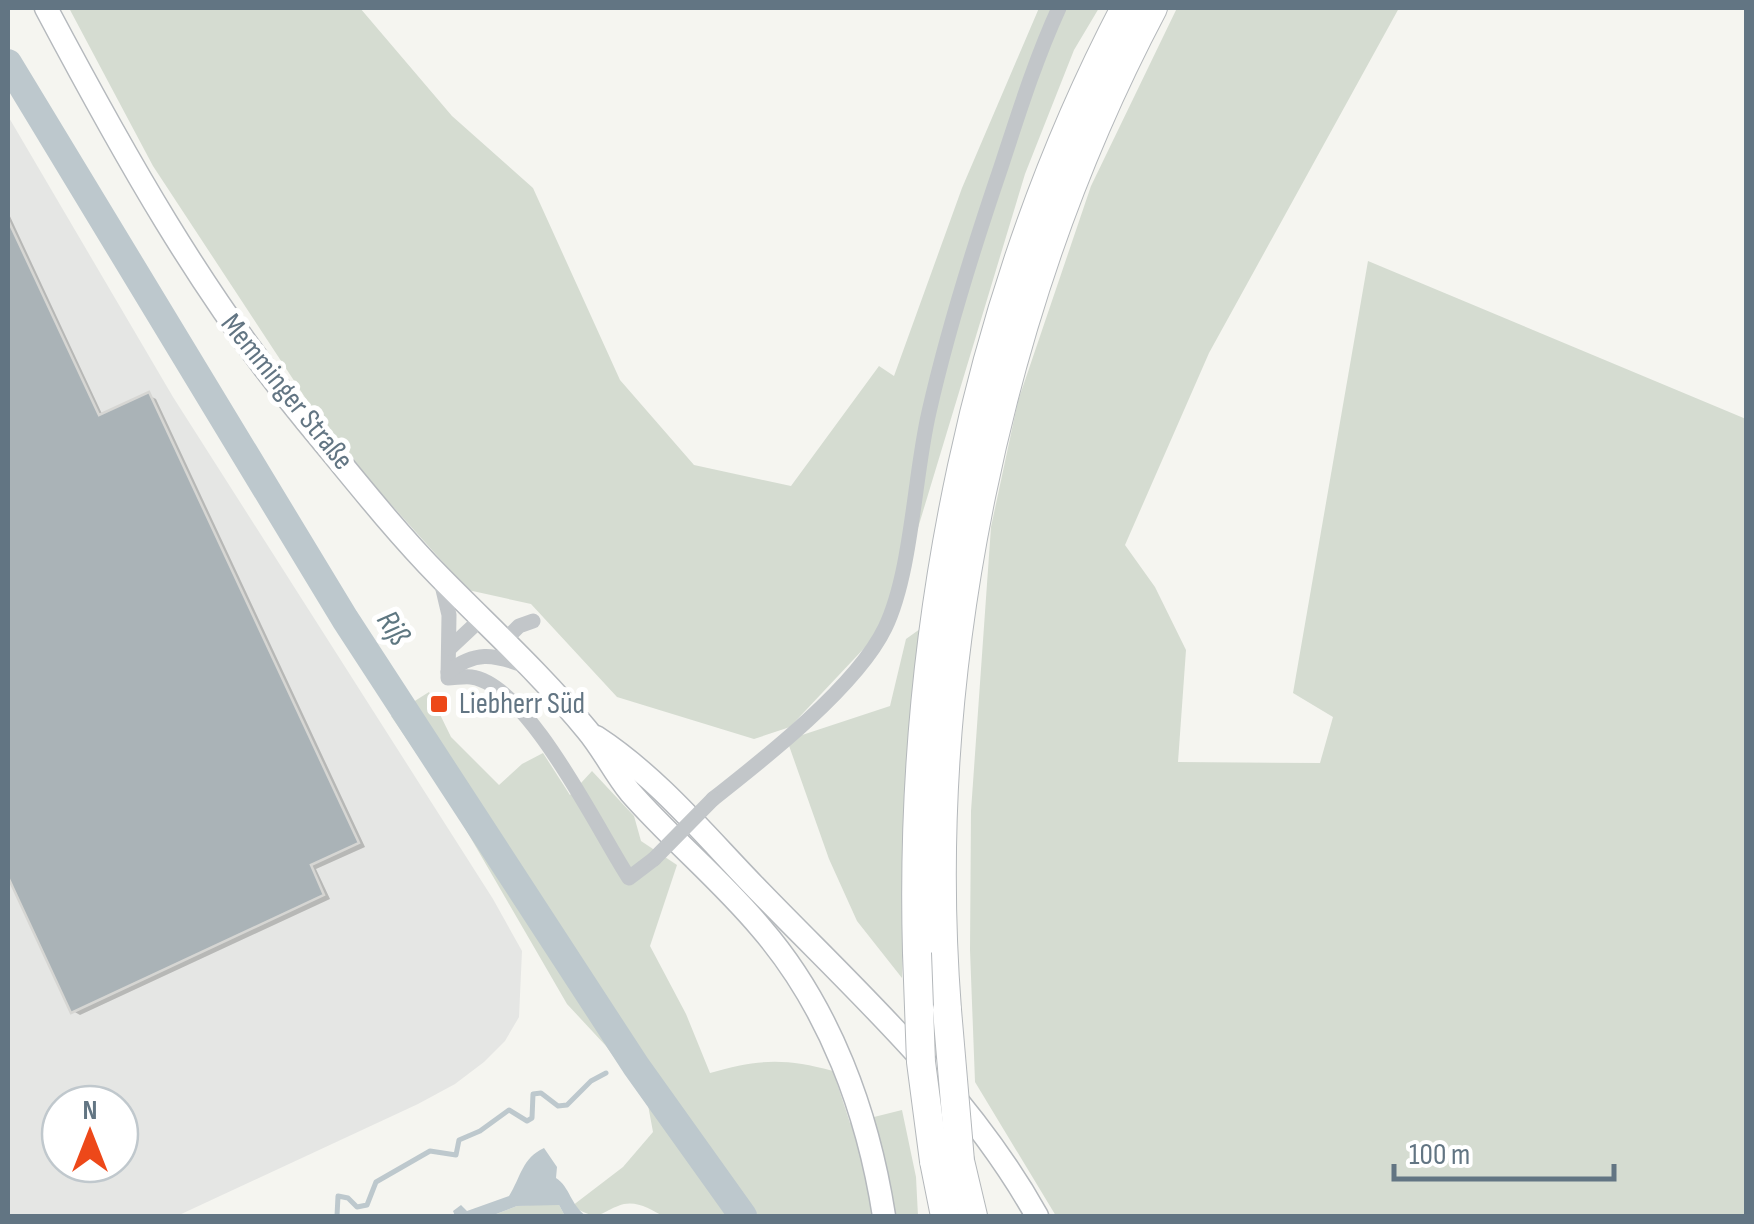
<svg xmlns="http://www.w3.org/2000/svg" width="1754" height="1224" font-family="'Sofia Sans Condensed',sans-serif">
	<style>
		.built { fill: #e5e6e4; fill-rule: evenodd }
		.green { fill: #d5dcd1 }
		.water { fill: #bdc8cd }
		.shadow { fill: #0003 }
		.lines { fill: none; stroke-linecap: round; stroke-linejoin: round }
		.stream { stroke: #bdc8cd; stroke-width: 5 }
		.river { stroke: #bdc8cd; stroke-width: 28 }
		.building { fill: #aab3b7; stroke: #d6d6d3; stroke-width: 2.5 }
		.primary-casing { stroke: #b5b9bd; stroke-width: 25 }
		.highway-casing { stroke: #b4b8bb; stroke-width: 30 }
		.street { stroke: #c2c6c9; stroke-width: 15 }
		.primary { stroke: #fff; stroke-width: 22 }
		.highway { stroke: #fff; stroke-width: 28 }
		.highway-bridge-casing { stroke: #b4b8bb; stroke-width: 30; stroke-linecap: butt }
		.street-bridge { stroke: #c2c6c9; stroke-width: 15 }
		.highway-bridge { stroke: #fff; stroke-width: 28 }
		.poi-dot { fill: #ed4819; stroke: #fff; stroke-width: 4 }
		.labels { text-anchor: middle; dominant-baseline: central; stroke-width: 10; stroke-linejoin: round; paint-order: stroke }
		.street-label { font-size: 30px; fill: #627583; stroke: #fff }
		.poi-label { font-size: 30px; fill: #627583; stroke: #fff; text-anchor: start }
		.water-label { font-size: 32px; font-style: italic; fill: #5e7781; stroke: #fff }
	</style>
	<rect width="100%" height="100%" fill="#f5f5f0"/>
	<!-- built -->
	<path class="built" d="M 8,116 L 173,397 L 493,899 L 522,951 L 519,1017 L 505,1041 L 484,1062 L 455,1084 L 418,1104 L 177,1216 L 8,1216 ZM 60,1104 L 120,1104 L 120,1164 L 60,1164 Z"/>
	<!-- green -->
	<g class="green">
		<polygon points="69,8 360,8 452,116 533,188 620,380 694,465 791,486 879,366 894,376 962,188 1039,8 1099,8 1074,50 1025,174 898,594 870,642 790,727 754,739 617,697 531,604 468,590 333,440 153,166"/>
		<polygon points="1177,8 1399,8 1209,353 1125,545 1155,587 1186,650 1178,762 1320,763 1333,717 1293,693 1368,261 1746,419 1746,1216 1056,1216 975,1082 970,950 971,811 991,527 1018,401 1091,186"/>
		<polygon points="920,629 907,818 902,978 857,921 829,859 787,740 890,706 906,639"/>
		<path d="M 429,692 L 451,737 L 499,785 L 522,764 L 543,753 L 570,795 L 592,771 L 634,816 L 641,841 L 677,865 L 650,946 L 686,1014 L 710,1073 C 758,1059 785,1058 833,1071 L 850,1123 L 902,1110 L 916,1177 L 918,1216 L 663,1216 C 652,1210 638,1201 624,1204 C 599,1211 602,1224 572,1206 L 623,1167 L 653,1132 L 648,1105 L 606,1046 L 567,1004 L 451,804 L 391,716 Z"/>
		<polygon points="544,1204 559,1205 565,1216 491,1216 517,1206"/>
	</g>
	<!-- water -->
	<path class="water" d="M 544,1148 L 557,1167 L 556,1178 C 570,1187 570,1204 586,1216 L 565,1216 L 559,1205 L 517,1206 L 491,1216 L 455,1216 L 453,1211 L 461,1205 L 467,1211 L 509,1196 C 521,1177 522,1158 544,1148 Z"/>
	<!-- shadow -->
	<polygon class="shadow" points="8,212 103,416 148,395 156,399 365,847 316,869 330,899 80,1015 73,1011 8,872"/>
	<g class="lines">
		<!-- stream -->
		<polyline class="stream" points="337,1216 338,1196 348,1198 357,1207 367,1205 376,1182 430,1151 456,1155 459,1140 480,1131 509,1110 527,1121 532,1118 533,1094 541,1093 558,1106 567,1105 591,1081 606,1073"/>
		<!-- river -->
		<polyline class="river" points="8,63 345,619 636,1066 743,1216"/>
	</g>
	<!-- building -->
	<polygon class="building" points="8,220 99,415 149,392 359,843 311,865 324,895 71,1013 8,877"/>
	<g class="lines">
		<defs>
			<g id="primary">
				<path d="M 46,8 C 123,153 202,295 307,422 C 350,474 393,529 440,577 C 489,627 542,675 587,730 C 603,749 614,772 630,792 C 671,839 721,880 761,928 C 830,1008 868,1113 884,1216"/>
				<path d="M 596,737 C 659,778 709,840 761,893 C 860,995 967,1091 1037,1216"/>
			</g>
			<g id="highway">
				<path d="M 917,953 C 908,633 976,293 1125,8"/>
				<path d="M 947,1010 C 921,675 996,305 1153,8"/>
				<polyline points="934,1161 945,1216"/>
				<polyline points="960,1161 973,1216"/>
			</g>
		</defs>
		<!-- primary casing -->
		<use href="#primary" class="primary-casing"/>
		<!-- highway casing -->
		<use href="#highway" class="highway-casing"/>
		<!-- street -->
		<g class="street">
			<path d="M 441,581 L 449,615 L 448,678 C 455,678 464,676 471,677 C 528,684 598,831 629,878 L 654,859"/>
			<polyline points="504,641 519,626 533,621"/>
			<polyline points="450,648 482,618"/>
			<path d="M 448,672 C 475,651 493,654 523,665"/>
			<path d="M 713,799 C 764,759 857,686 885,628 C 912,572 914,476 929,412 C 948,328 974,246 1002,164 C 1019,112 1036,58 1059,8"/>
		</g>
		<!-- primary -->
		<use href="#primary" class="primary"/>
		<!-- highway -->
		<use href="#highway" class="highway"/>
		<defs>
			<g id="highway-bridge">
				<polyline points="917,953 921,1062 934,1161"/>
				<polyline points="947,1010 960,1161"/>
			</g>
		</defs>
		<!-- highway-bridge casing -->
		<use href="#highway-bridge" class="highway-bridge-casing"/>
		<!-- street-bridge -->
		<polyline class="street-bridge" points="654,859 713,799"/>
		<!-- highway-bridge -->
		<use href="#highway-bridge" class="highway-bridge"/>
	</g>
	<!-- markers -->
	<rect class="poi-dot" x="429" y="694" width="20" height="20" rx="5"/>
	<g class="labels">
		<!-- street labels -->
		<g class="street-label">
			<text transform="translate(287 392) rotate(51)">Memminger Straße</text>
		</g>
		<!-- poi labels -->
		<g class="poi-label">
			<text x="459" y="704">Liebherr Süd</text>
		</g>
		<!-- water labels -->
		<g class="water-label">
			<text transform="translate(393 628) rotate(57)">Riß</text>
		</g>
	</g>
	<!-- border -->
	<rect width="1754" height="1224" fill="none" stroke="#627583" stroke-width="20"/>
	<!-- north arrow -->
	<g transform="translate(90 1134)"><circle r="48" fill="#ffffff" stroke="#c0c8cd" stroke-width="2.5"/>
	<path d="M0-8L18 38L0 25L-18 38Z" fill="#ed4819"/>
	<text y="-15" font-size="28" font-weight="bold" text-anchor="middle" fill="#627583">N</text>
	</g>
	<!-- scale -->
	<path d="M1394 1164v15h220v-15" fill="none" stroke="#627583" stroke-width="5"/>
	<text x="1409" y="1164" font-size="30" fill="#627583" stroke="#ffffff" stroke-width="8" paint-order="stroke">100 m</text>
</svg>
